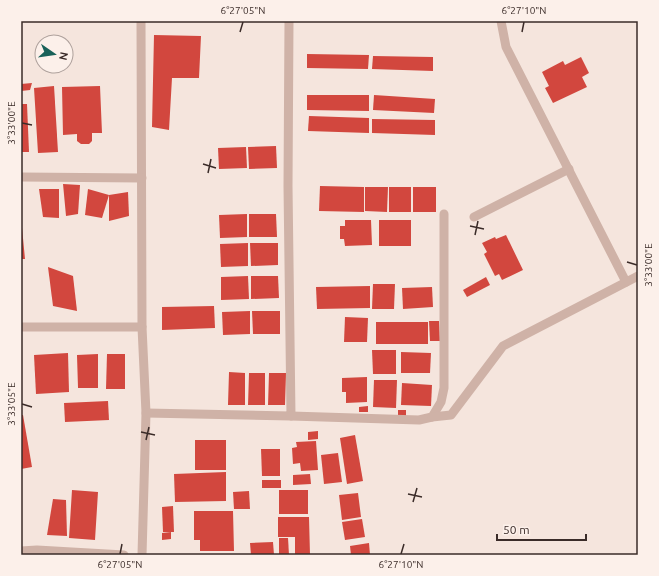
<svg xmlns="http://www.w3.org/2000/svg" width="659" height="576" font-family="Ubuntu,sans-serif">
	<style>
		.building { fill: #d2473e }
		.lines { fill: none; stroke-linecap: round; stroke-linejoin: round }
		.minor { stroke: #cfb2a7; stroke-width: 9 }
		.ticks { fill: none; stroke: #3a2b28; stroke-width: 1.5 }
		.neatline { fill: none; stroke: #3a2b28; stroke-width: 1.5 }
		.ticks-label { font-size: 10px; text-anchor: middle; fill: #3a2b28 }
	</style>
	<rect width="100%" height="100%" fill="#f5e5dd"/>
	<!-- building -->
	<g class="building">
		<polygon points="154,35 201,36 199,78 172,78 169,130 152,127"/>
		<polygon points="307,54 369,55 368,69 307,68"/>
		<polygon points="373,56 433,57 433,71 372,69"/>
		<polygon points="581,57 589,73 582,77 587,87 553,103 545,88 549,86 542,72 563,61 565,65"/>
		<polygon points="32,83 30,90 21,91 21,84"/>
		<polygon points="54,86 58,152 38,153 34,88"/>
		<polygon points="100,86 102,133 92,133 92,141 89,144 81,144 77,141 77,134 63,135 62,87"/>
		<polygon points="307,95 369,95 369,111 307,110"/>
		<polygon points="374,95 435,99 434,113 373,110"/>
		<polygon points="21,104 27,104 29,152 21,152"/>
		<polygon points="309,116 369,118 369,133 308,131"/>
		<polygon points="372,119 435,120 435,135 372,133"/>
		<polygon points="276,146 277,168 249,169 248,147"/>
		<polygon points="246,147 247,168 219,169 218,148"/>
		<polygon points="63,184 80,185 78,214 66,216"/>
		<polygon points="320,186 364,187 364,212 319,211"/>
		<polygon points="365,187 388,187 387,212 365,211"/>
		<rect x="389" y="187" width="22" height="25"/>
		<rect x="413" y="187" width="23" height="25"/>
		<polygon points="39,189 59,189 59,218 43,217"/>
		<polygon points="88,189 109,195 102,218 85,215"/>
		<polygon points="128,192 129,216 109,221 109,195"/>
		<polygon points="247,214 247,237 220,238 219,215"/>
		<polygon points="249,214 276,214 277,237 249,237"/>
		<polygon points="345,220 371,220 372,245 345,246 344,239 340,239 340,226 345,226"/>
		<rect x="379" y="220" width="32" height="26"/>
		<polygon points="21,228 22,228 25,259 21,259"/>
		<polygon points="506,235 523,270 502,280 499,274 495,276 484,254 487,252 482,243 495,237 496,239"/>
		<polygon points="248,243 248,266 221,267 220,244"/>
		<polygon points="250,243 278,243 278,265 251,266"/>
		<polygon points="48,267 73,276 77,311 53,306"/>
		<polygon points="248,276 249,299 221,300 221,277"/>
		<polygon points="251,276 278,276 279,298 251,299"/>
		<polygon points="486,277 490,285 467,297 463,290"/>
		<polygon points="373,284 395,284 394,309 372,309"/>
		<polygon points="370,286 370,308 317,309 316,287"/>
		<polygon points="432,287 433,307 403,309 402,288"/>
		<polygon points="214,306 215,328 162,330 162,307"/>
		<polygon points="250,311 250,334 223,335 222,312"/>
		<polygon points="252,311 280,311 280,334 253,334"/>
		<polygon points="345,317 368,318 367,342 344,342"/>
		<polygon points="429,321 439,321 440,341 430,341"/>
		<rect x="376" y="322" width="52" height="22"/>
		<polygon points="372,350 396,350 396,374 373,374"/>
		<polygon points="401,352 431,353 430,373 401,373"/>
		<polygon points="68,353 69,392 36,394 34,355"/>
		<polygon points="98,354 98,388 78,388 77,355"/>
		<polygon points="107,354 125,354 125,389 106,389"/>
		<polygon points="229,372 245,373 245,405 228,405"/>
		<polygon points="249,373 265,373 265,405 248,405"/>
		<polygon points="269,373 286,373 285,405 268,405"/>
		<polygon points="367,377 367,402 346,403 346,392 342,392 342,378"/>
		<polygon points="374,380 397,380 396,408 373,407"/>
		<polygon points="402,383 432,385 431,406 401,405"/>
		<polygon points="108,401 109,420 65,422 64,403"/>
		<polygon points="368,406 368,412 359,412 359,407"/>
		<rect x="398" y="410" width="8" height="8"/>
		<polygon points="21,415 23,415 32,467 21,469"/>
		<polygon points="318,431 318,439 308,440 308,432"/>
		<polygon points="355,435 363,481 347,484 340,438"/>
		<rect x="195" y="440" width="31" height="30"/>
		<polygon points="316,441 318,470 301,471 300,463 293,464 292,448 297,447 296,442"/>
		<polygon points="261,449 280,449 280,476 262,476"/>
		<polygon points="338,453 342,482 324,484 321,455"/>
		<polygon points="226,472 226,501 175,502 174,474"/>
		<polygon points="310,474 311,484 293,485 293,475"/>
		<rect x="262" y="480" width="19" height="8"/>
		<polygon points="72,490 98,492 95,540 69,538"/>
		<rect x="279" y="490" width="29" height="24"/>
		<polygon points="249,491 250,509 234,509 233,492"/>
		<polygon points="358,493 361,517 342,520 339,495"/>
		<polygon points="53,499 66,500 67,536 47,535"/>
		<polygon points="173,506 174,532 163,532 162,507"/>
		<polygon points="194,511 233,511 234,551 200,551 200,540 194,540"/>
		<polygon points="278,517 309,517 310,555 295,555 295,537 278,537"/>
		<polygon points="362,519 365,537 345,540 342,522"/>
		<polygon points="171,532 171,539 162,540 162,533"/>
		<polygon points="279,538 288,538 289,555 279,555"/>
		<polygon points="273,542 274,555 251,555 250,543"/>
		<polygon points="369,543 370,555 351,555 350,546"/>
	</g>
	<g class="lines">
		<!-- minor -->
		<g class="minor">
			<polyline points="141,21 142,327 146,413 142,555"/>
			<polyline points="501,21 506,47 626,282"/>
			<polyline points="21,177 142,178"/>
			<polyline points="474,217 569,169"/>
			<polyline points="21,327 142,327"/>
			<polyline points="146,413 291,416 288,186 289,21"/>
			<polyline points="291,416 419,420 432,417 441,402 444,388 444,214"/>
			<polyline points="432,417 451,415 503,346 638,276"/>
			<polyline points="21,551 37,550 124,555"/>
		</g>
	</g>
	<!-- ticks -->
	<path class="ticks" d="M 240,32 L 243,22M 522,32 L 524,22M 22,123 L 32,125M 203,164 L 216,168M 208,173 L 211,159M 470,226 L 484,229M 475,235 L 478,221M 627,262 L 637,265M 22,404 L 32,407M 141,432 L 155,435M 146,440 L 149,427M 408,494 L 422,497M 413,502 L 417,488M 120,554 L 122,544M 401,554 L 404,544"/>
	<!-- border -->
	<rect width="659" height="576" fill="none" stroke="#fcf0ea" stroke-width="44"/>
	<!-- north arrow -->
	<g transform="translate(54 54) rotate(103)"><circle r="19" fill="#fcf0ea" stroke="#aea19c"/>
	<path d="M0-3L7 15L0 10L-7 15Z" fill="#196159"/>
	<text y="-6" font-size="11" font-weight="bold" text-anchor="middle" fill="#3a2b28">N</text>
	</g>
	<!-- scale -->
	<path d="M497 534v6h89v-6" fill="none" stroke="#3a2b28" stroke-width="2"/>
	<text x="503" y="534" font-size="12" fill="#3a2b28" stroke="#fcf0ea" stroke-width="3" paint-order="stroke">50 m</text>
	<rect x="22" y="22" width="615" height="532" class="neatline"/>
	<g class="ticks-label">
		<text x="243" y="14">6°27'05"N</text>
		<text x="524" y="14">6°27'10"N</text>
		<text transform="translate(11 123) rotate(-90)" y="4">3°33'00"E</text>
		<text transform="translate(648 265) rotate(-90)" y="4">3°33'00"E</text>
		<text transform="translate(11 404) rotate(-90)" y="4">3°33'05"E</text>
		<text x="120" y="568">6°27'05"N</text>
		<text x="401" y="568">6°27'10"N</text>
	</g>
</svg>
